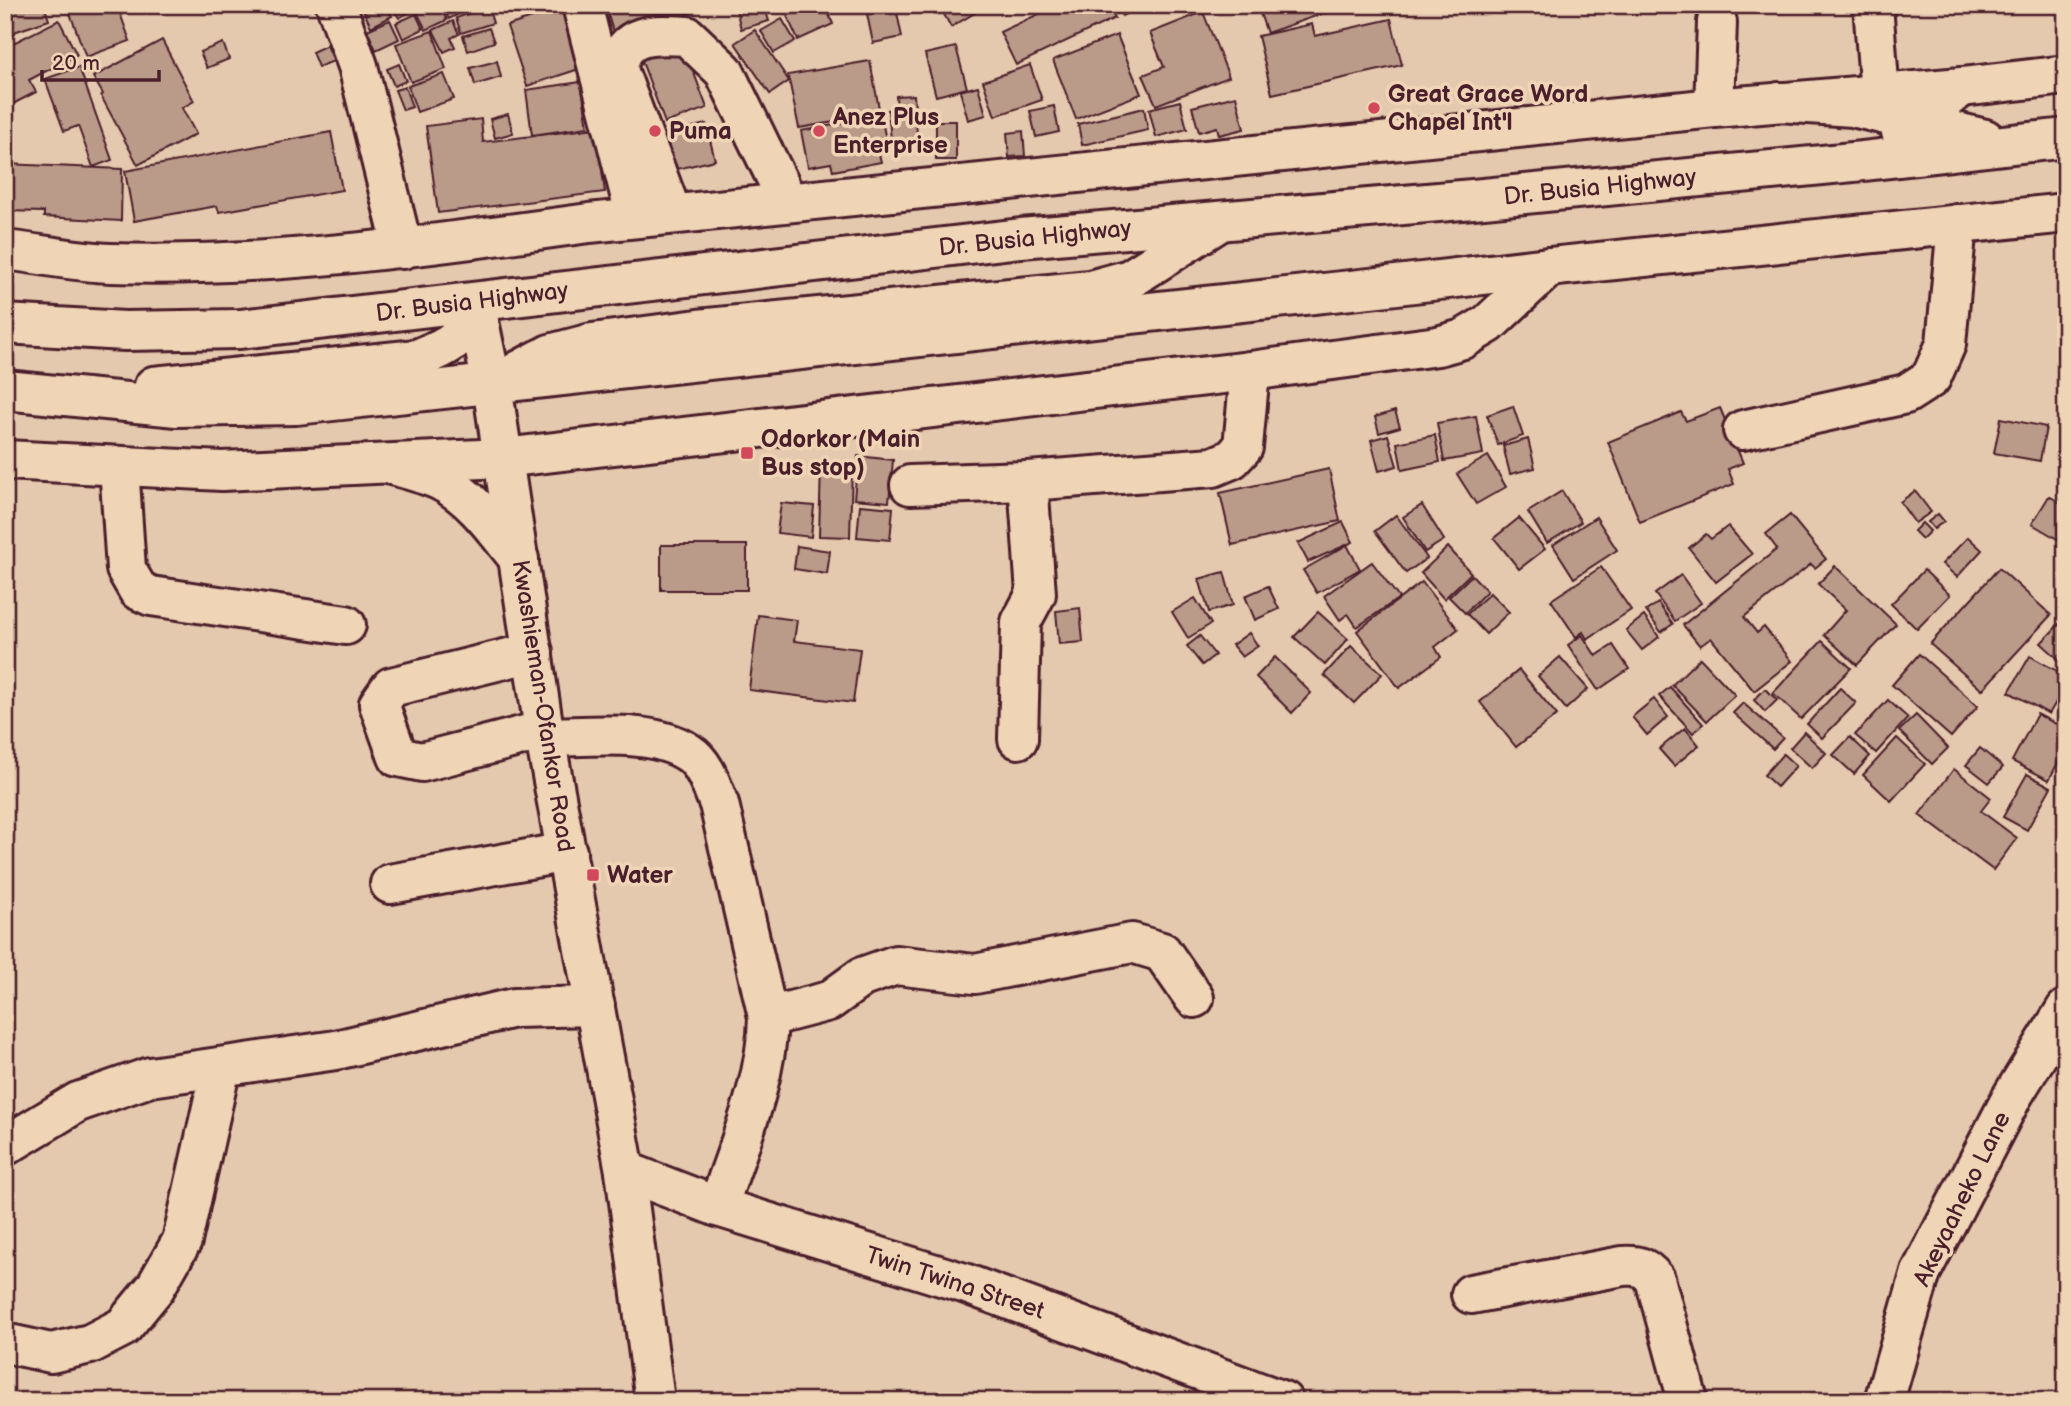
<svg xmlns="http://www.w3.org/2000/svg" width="2071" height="1406" font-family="'Balsamiq Sans',sans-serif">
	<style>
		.building { fill: #ba9a89; stroke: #4a1f2b; stroke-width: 2 }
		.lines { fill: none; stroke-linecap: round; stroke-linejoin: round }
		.minor-casing { stroke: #4a1f2b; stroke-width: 44 }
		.major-casing { stroke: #4a1f2b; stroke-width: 44 }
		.highway-casing { stroke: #4a1f2b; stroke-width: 44 }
		.minor { stroke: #efd4b6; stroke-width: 38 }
		.major { stroke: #efd4b6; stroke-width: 38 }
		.highway { stroke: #efd4b6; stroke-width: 38 }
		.poi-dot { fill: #d1495b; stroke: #efd4b6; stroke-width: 2.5 }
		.labels { text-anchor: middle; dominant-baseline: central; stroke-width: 7; stroke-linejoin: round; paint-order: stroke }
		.poi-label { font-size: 24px; font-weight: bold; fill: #4a1f2b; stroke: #efd4b6; text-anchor: start }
		.street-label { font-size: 24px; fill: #4a1f2b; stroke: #efd4b6 }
	</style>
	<rect width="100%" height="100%" fill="#e5c9ae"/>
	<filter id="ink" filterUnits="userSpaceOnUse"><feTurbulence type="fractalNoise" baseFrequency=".0143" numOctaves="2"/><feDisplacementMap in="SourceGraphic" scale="14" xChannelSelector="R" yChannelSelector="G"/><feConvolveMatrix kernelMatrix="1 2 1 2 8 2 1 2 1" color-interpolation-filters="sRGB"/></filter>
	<g filter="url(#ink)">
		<!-- building -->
		<g class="building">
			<polygon points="5,5 44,5 49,20 5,35"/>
			<polygon points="67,5 117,5 130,41 86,57"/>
			<polygon points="376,5 386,5 392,16 371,27 364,12"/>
			<polygon points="391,5 415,5 417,8 399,18"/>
			<polygon points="431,5 440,5 447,20 426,30 417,12"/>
			<polygon points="442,5 476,5 449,19"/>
			<polygon points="519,5 558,5 523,17"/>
			<polygon points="605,5 709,5 710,7 614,35"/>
			<polygon points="735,5 764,5 769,21 741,29"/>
			<polygon points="810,5 825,5 833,24 798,40 787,16"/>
			<polygon points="924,5 988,5 951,27 940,7 929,13"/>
			<polygon points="1058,5 1109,5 1115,18 1016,65 1000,32"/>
			<polygon points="1116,5 1142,5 1122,16"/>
			<polygon points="1257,5 1332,5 1333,10 1267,33"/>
			<polygon points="488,7 493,23 461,33 456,18"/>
			<polygon points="563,8 582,68 527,86 507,26"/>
			<polygon points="896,8 902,37 873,43 867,14"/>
			<polygon points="1203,12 1229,77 1156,105 1143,75 1164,67 1150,33"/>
			<polygon points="416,14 423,29 403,39 396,23"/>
			<polygon points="782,19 795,41 774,53 761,31"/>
			<polygon points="1391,19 1402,65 1272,94 1258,36 1312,24 1315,36"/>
			<polygon points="59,20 77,55 29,80 36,92 5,108 5,47"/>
			<polygon points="390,20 399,39 376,50 367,30"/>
			<polygon points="453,21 459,34 451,38 455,47 444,52 433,30"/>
			<polygon points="489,28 494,42 468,51 463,36"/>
			<polygon points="755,30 789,81 770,94 735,43"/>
			<polygon points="432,31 446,69 411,82 396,44"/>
			<polygon points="1117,35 1141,94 1076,119 1053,60"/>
			<polygon points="162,40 194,101 182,108 196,134 138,165 101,96 103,94 93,77"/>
			<polygon points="682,41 707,108 665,123 640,56"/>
			<polygon points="223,43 229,59 207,68 200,52"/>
			<polygon points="327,45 334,61 318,67 312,52"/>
			<polygon points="956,47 967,88 936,96 925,54"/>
			<polygon points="497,61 501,77 475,85 470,68"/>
			<polygon points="870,61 880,114 799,128 788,75"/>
			<polygon points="399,64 406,81 394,86 387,69"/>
			<polygon points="1030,65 1042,100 995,116 983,81"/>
			<polygon points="79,67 112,160 93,167 78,126 64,131 45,79"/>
			<polygon points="444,74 454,99 417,112 408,86"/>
			<polygon points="581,82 588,127 532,135 526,90"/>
			<polygon points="978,86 986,115 968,120 960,91"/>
			<polygon points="405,87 412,107 403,110 395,90"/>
			<polygon points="914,95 918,147 892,149 888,110 897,109 896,96"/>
			<polygon points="1236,96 1244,129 1219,135 1217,127 1199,132 1192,107"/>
			<polygon points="1180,101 1187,129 1156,137 1149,109"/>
			<polygon points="1054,106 1059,132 1036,137 1030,111"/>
			<polygon points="1144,108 1148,130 1082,145 1078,124"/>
			<polygon points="508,114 513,133 495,138 490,119"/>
			<polygon points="881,116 886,140 876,142 881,162 833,171 831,163 808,167 801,131"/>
			<polygon points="481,119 483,142 596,128 605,192 438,213 426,126"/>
			<rect x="936" y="121" width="20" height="39"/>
			<polygon points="706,124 715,160 673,170 664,134"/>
			<polygon points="1023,131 1025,156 1009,157 1007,133"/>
			<polygon points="331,132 342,190 219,212 217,206 134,221 125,171"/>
			<polygon points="5,164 122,169 121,221 44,217 44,212 5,211"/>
			<polygon points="1513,406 1523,436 1498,445 1487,415"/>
			<polygon points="1720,408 1743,463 1728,469 1734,484 1640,522 1608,442 1681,412 1686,421"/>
			<polygon points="1395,411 1400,427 1379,433 1375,417"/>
			<polygon points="1476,416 1483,454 1444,461 1437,423"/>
			<polygon points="2001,418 2046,427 2040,461 1994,453"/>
			<polygon points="1388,435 1397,466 1379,471 1371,440"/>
			<polygon points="1435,435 1440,462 1402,470 1397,443"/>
			<polygon points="1528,439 1535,468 1510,474 1503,446"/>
			<polygon points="858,456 893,460 889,502 854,499"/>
			<polygon points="1488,456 1506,487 1476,504 1457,474"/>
			<polygon points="821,465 852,466 850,537 819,536"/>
			<polygon points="1329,469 1340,521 1232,545 1220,493"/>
			<polygon points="1562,491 1581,522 1547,543 1528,512"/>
			<polygon points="1915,491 1931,512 1915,523 1900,502"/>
			<polygon points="2049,496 2066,506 2066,544 2032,524"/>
			<polygon points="781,503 814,506 811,537 777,533"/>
			<polygon points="860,505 893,508 890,540 857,537"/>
			<polygon points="1422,505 1444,540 1425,552 1403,517"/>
			<polygon points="1938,514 1944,521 1934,529 1928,522"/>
			<polygon points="1396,515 1427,558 1406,573 1375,531"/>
			<polygon points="1790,515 1826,559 1815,568 1811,564 1744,617 1757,633 1764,627 1792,661 1754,691 1711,638 1700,646 1683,625 1777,549 1766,534"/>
			<polygon points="1596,517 1617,550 1574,578 1553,545"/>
			<polygon points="1519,518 1545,549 1519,569 1494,538"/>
			<polygon points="1343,522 1353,542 1308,562 1298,543"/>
			<polygon points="1922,523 1930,531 1922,539 1914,531"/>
			<polygon points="1728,526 1752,554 1716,582 1689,548 1706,534 1711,539"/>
			<polygon points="1968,537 1982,550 1957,577 1942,564"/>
			<rect x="661" y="545" width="86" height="45"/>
			<polygon points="1347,545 1360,569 1317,593 1303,570"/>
			<polygon points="797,546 830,551 827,574 794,569"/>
			<polygon points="1448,547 1471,573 1444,599 1421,573"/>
			<polygon points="1372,562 1399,598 1357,627 1348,614 1340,620 1324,596"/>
			<polygon points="1835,566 1896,624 1857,665 1824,635 1846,610 1818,584"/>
			<polygon points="1601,567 1631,610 1587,639 1583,632 1576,637 1551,600"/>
			<polygon points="1999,568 2051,615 1982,690 1930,644"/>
			<polygon points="1924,570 1950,595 1917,629 1891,604"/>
			<polygon points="1224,572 1233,605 1209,612 1199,579"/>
			<polygon points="1472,575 1487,591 1465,613 1449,597"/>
			<polygon points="1681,575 1701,603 1675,621 1655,594"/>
			<polygon points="1422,582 1458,629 1435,647 1441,657 1399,688 1357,631"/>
			<polygon points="1268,586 1279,609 1255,620 1245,596"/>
			<polygon points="1490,593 1509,612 1486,634 1467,614"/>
			<polygon points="1195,598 1211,624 1188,638 1172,612"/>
			<polygon points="1658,603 1673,624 1661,632 1646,611"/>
			<polygon points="1080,608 1083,642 1059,644 1056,611"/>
			<polygon points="1318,612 1348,639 1325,665 1294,637"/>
			<polygon points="758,615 797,620 794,641 860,649 853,703 749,690"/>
			<polygon points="1644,616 1659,637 1642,650 1626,630"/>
			<polygon points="2064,619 2066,620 2066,666 2041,643"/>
			<polygon points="1249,633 1258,646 1242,657 1232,645"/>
			<polygon points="1582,635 1596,656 1613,645 1629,669 1598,690 1568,645"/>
			<polygon points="1200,636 1215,655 1202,665 1187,646"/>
			<polygon points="1822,641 1851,668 1801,719 1773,693"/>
			<polygon points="1351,646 1382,674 1354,703 1324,675"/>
			<polygon points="1919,654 1978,706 1951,737 1892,685"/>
			<polygon points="2030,656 2066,676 2066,685 2049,714 2009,692"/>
			<polygon points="1275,657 1311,693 1292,713 1256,677"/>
			<polygon points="1560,657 1588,689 1566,709 1538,676"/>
			<polygon points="1700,658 1735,695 1707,721 1672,685"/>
			<polygon points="1519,670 1557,715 1516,747 1480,702"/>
			<polygon points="1670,687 1703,724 1693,733 1659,696"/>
			<polygon points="1840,688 1856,703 1822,738 1807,724"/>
			<polygon points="1765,689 1777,700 1765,712 1754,700"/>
			<polygon points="1654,699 1668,717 1647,735 1632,717"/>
			<polygon points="1888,700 1908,718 1876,753 1855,735"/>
			<polygon points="1743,703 1783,738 1773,749 1733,713"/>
			<polygon points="2037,714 2066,729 2066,747 2049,780 2012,761"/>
			<polygon points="1916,715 1948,748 1932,764 1899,731"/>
			<polygon points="1685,728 1699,745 1674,766 1659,749"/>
			<polygon points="1804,732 1826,753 1812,768 1790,748"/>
			<polygon points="1850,737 1870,756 1854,774 1833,755"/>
			<polygon points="1897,738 1925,764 1891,801 1863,775"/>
			<polygon points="1980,748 2003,767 1989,783 1966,765"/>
			<polygon points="1783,754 1796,766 1777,787 1764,775"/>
			<polygon points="1954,769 1991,798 1981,811 2017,838 1993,870 1919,815"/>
			<polygon points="2027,774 2051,787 2027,830 2003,817"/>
		</g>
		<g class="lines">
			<defs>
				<g id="minor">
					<polyline points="336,5 358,66 403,249"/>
					<polyline points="582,5 636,218"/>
					<polyline points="1873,5 1880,95"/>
					<polyline points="1714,108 1717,22"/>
					<path d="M 672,214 L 618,70 C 621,31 657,34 687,36 L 724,71 L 788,202"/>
					<path d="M 5,250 C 40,254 76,262 111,263 C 272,268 430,245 589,223 L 1714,108 L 1962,87 L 2066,75"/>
					<polyline points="1743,430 1906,394 1931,378 1946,344 1957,224"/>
					<polyline points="5,460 222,471 503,458 1250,371 1438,346 1463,339 1488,324 1549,267"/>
					<polyline points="119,466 126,569 138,590 151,596 346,625"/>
					<polyline points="910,485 1028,481 1213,467 1232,459 1243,447 1250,371"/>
					<polyline points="533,652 391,687 379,704 398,757 422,762 545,730"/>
					<path d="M 545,737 C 588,737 653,728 689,753 C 705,763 712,787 719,804 L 768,1017 C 767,1082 738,1146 718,1207"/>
					<polyline points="1018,739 1021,622 1036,594 1028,481"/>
					<polyline points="390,884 567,852"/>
					<polyline points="768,1017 829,1001 862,977 896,965 975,974 1132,943 1162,952 1194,998"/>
					<polyline points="5,1146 78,1102 150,1077 336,1050 514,1008 595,1006"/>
					<path d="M 1471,1294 L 1623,1266 C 1639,1265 1645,1267 1655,1279 L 1688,1401"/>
					<polyline points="5,1343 51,1353 90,1344 123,1327 155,1288 182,1241 221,1067"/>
					<polyline points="1884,1401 1921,1272 2013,1095 2066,1009"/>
				</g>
				<g id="major">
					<polyline points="475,302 492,385 545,737 625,1171 655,1401"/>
					<path d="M 388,464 C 406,469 424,473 441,481 C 474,498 496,531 519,559"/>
					<polyline points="625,1171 718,1207 964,1283 1283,1401"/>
				</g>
				<g id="highway">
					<polyline points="1779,102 1853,107 1985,139"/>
					<polyline points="1901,132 1962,87"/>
					<polyline points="5,324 125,331 240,329 1021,238 1473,199 1863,161 2066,138"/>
					<polyline points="518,371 550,354 592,343 698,329 1090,290 1130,279 1216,224"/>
					<path d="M 154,386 L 417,359 C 453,344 462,341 475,302"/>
					<polyline points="5,390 177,407 296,405 1388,286 1549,267 2066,213"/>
				</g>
			</defs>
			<!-- minor casing -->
			<use href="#minor" class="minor-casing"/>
			<!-- major casing -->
			<use href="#major" class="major-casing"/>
			<!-- highway casing -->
			<use href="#highway" class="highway-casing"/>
			<!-- minor -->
			<use href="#minor" class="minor"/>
			<!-- major -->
			<use href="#major" class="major"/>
			<!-- highway -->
			<use href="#highway" class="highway"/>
		</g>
	</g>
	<!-- markers -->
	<g class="poi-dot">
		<circle cx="1374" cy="108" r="7"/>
		<circle cx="655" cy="131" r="7"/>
		<circle cx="819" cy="131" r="7"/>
		<rect x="740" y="446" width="14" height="14" rx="3.5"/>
		<rect x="586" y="868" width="14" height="14" rx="3.5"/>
	</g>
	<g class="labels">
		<!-- poi labels -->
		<g class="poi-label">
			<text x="1388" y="94">Great Grace Word<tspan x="1388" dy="28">Chapel Int'l</tspan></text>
			<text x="833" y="117">Anez Plus<tspan x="833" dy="28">Enterprise</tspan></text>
			<text x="669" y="131">Puma</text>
			<text x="761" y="439">Odorkor (Main<tspan x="761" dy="28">Bus stop)</tspan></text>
			<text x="607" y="875">Water</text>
		</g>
		<!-- street labels -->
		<g class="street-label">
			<text transform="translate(1600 187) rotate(-6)">Dr. Busia Highway</text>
			<text transform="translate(1035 238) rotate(-6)">Dr. Busia Highway</text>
			<text transform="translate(472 302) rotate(-7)">Dr. Busia Highway</text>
			<text transform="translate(543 706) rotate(81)">Kwashieman-Ofankor Road</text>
			<text transform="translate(1962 1199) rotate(-64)">Akeyaaheko Lane</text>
			<text transform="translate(955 1283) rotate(18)">Twin Twina Street</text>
		</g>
	</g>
	<!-- margin -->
	<rect width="2071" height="1406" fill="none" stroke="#efd4b6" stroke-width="28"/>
	<rect x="14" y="14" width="2043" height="1378" fill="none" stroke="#4a1f2b" stroke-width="2.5" filter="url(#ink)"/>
	<!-- scale -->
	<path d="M42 70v10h117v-10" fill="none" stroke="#4a1f2b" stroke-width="3.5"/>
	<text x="52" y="70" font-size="21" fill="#4a1f2b" stroke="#efd4b6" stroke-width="5" paint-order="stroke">20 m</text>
</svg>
